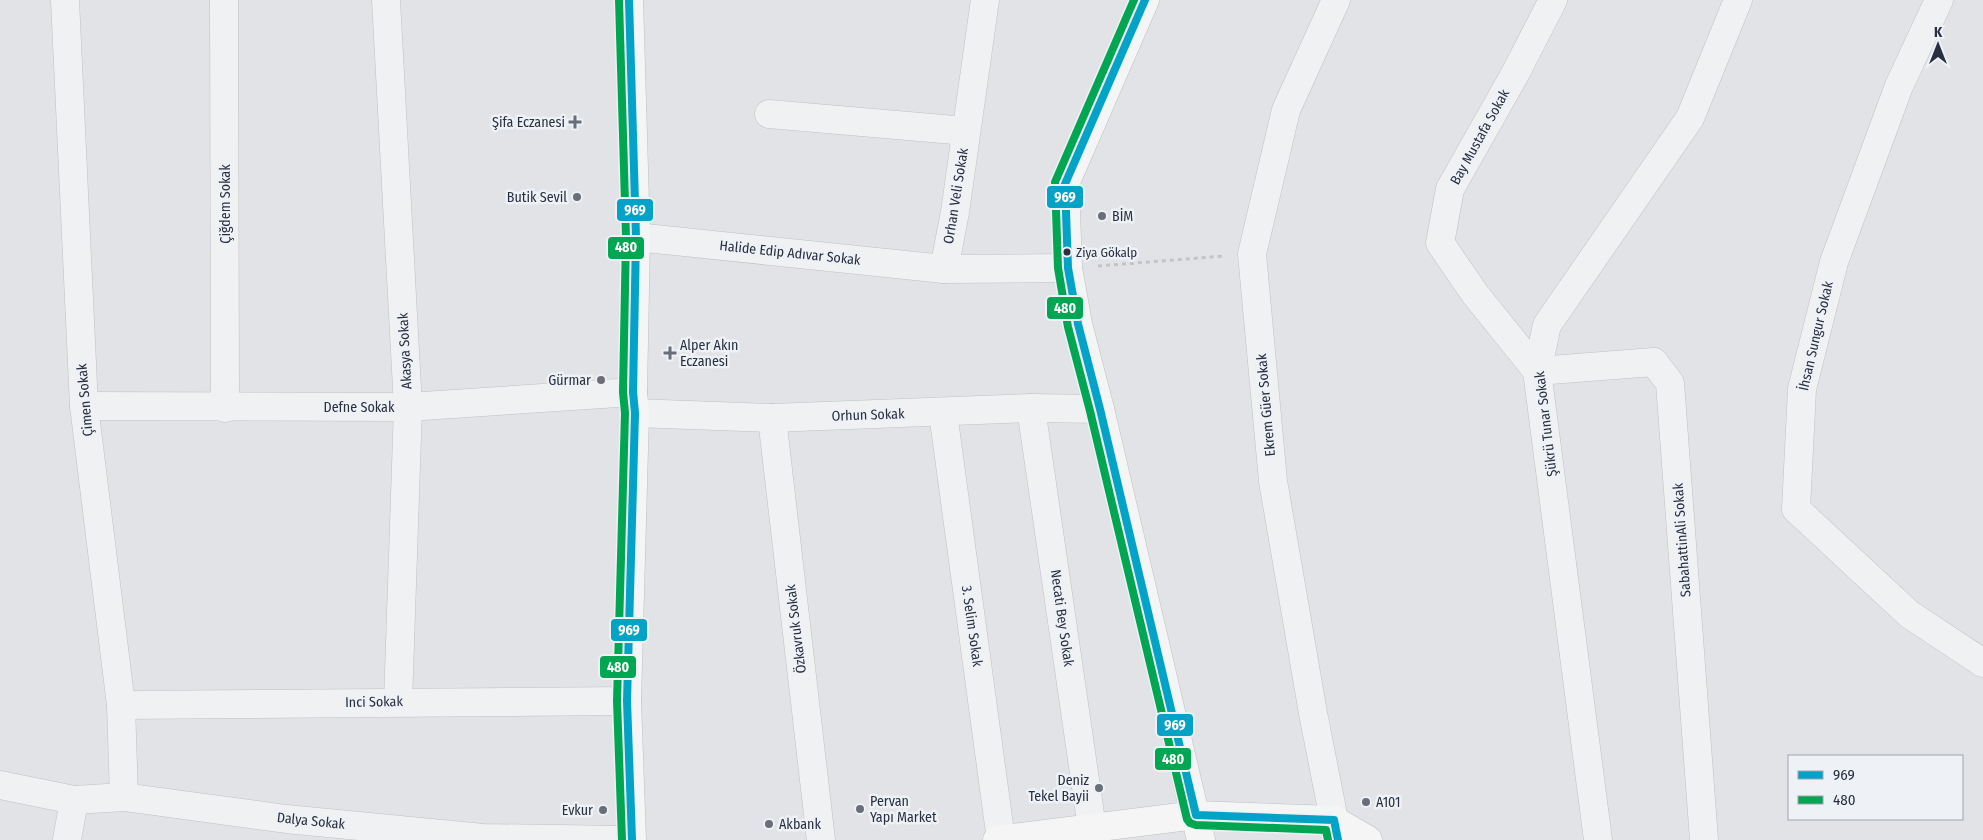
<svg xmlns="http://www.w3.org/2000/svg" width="1983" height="840" font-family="'Fira Sans Condensed',sans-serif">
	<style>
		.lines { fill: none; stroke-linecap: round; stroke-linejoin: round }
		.minor-casing { stroke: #bfc1c4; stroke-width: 29 }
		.major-casing { stroke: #bdc0c4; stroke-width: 29 }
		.path { stroke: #c3c4c9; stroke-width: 3; stroke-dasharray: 4 4; stroke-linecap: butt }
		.minor { stroke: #f0f1f3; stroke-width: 28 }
		.major { stroke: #f5f5f6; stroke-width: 28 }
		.bus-1-casing { stroke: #eef1f6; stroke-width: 11 }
		.bus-2-casing { stroke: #eef1f6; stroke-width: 11 }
		.bus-1 { stroke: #02a3c7; stroke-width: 8 }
		.bus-2 { stroke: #00a651; stroke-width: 8 }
		.poi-dot { fill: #696e79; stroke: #eef1f6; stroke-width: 2 }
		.bus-dot { fill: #282f3f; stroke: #eef1f6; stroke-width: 2 }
		.labels { text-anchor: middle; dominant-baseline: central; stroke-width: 5; stroke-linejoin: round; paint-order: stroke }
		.bus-label { font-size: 13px; fill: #282f3f; stroke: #eef1f6; text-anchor: start }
		.poi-label { font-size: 14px; fill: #282f3f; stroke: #eef1f6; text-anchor: end }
		.street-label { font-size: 14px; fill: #282f3f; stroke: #eef1f6 }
		.line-badge { stroke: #eef1f6; stroke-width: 2 }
		.badge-label { font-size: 14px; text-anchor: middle; font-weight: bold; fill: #fff }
	</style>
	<rect width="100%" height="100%" fill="#e1e3e6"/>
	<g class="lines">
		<defs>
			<g id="minor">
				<polyline points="65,0 84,406 121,705 124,797"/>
				<polyline points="224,0 225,408"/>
				<polyline points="386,0 408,407 398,702"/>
				<polyline points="985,0 955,212 944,269 1068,268"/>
				<polyline points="1336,0 1286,110 1252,254 1273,481 1313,713 1338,840"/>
				<polyline points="1553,0 1515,74 1450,189 1440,243 1475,294 1537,371 1654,362 1670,383 1704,840"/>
				<polyline points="1939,0 1899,86 1834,262 1802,389 1796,509 1909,614 1983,663"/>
				<polyline points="769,114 966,131"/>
				<polyline points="636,237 944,269"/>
				<polyline points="84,406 408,407 633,392"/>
				<polyline points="1031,408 1092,828"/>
				<polyline points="635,413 772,418 1031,408 1100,409"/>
				<polyline points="943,413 1001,840"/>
				<polyline points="772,418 821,840"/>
				<polyline points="121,705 627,701"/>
				<polyline points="0,785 74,800 124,797 286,819 483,838 624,840"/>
				<polyline points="67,840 74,800"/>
				<polyline points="1598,840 1537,371 1547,325 1690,118 1738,0"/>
			</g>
			<g id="major">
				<polyline points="629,0 636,237 633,392 635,413 627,701 632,840"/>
				<polyline points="1145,0 1065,184 1068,268 1078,324 1100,409 1201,840"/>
				<polyline points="997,840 1196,815 1334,820 1368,840"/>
			</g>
		</defs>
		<!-- minor casing -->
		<use href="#minor" class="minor-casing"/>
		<!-- major casing -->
		<use href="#major" class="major-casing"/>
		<!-- path -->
		<polyline class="path" points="1098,266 1224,256"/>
		<!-- minor -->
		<use href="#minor" class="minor"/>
		<!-- major -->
		<use href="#major" class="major"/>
		<defs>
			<g id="bus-1">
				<polyline points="629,0 636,237 633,392 635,413 627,701 632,840"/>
				<polyline points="1145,0 1065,184 1068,268 1078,324 1100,409 1196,815 1334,820 1338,840"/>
			</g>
			<g id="bus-2">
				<polyline points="619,0 626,237 623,392 625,413 617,701 622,840"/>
				<polyline points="1134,0 1055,182 1058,268 1068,327 1090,411 1187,819 1190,823 1196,825 1326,830 1328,840"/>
			</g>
		</defs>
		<!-- bus-1 casing -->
		<use href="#bus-1" class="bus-1-casing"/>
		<!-- bus-2 casing -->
		<use href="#bus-2" class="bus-2-casing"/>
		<!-- bus-1 -->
		<use href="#bus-1" class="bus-1"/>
		<!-- bus-2 -->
		<use href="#bus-2" class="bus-2"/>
	</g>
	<!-- markers -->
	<g class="poi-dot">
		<path d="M572.5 114.5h5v5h5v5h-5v5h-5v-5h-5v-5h5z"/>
		<circle cx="577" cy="197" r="5"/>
		<circle cx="1102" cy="216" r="5"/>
		<path d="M667.5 345.5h5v5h5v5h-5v5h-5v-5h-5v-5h5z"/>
		<circle cx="601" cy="380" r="5"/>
		<circle cx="1099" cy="788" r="5"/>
		<circle cx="1366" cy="802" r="5"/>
		<circle cx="860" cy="809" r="5"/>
		<circle cx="603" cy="810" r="5"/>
		<circle cx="769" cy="824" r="5"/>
	</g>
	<circle class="bus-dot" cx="1067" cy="252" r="4.5"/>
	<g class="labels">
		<!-- bus labels -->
		<g class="bus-label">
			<text x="1076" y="252">Ziya Gökalp</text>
		</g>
		<!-- poi labels -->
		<g class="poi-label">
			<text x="565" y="122">Şifa Eczanesi</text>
			<text x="567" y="197">Butik Sevil</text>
			<text x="1112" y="216" text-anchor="start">BİM</text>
			<text x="680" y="345" text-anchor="start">Alper Akın<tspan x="680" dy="16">Eczanesi</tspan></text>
			<text x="591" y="380">Gürmar</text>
			<text x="1089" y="780">Deniz<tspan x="1089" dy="16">Tekel Bayii</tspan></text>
			<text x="870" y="801" text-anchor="start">Pervan<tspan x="870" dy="16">Yapı Market</tspan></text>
			<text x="1376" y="802" text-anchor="start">A101</text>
			<text x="593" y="810">Evkur</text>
			<text x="779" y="824" text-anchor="start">Akbank</text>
		</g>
		<!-- street labels -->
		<g class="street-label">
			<text transform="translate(1480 137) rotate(-61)">Bay Mustafa Sokak</text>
			<text transform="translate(956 196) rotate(-81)">Orhan Veli Sokak</text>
			<text transform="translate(225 204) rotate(-90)">Çiğdem Sokak</text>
			<text transform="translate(790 253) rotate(6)">Halide Edip Adıvar Sokak</text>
			<text transform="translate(1816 336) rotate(-77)">İhsan Sungur Sokak</text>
			<text transform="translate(405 351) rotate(-93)">Akasya Sokak</text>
			<text transform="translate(85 400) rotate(-95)">Çimen Sokak</text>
			<text transform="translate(1266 405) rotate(-95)">Ekrem Güer Sokak</text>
			<text x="359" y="407">Defne Sokak</text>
			<text transform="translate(868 415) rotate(-2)">Orhun Sokak</text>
			<text transform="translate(1546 424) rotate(-97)">Şükrü Tunar Sokak</text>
			<text transform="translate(1682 540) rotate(-94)">SabahattinAli Sokak</text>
			<text transform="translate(1062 618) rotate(82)">Necati Bey Sokak</text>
			<text transform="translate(972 626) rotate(82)">3. Selim Sokak</text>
			<text transform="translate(796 629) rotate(-97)">Özkavruk Sokak</text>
			<text transform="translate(374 702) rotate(-1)">Inci Sokak</text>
			<text transform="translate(311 821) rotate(6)">Dalya Sokak</text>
		</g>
	</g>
	<g class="line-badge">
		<rect x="1046" y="185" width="38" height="24" rx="5" fill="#02a3c7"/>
		<rect x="616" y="198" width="38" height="24" rx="5" fill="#02a3c7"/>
		<rect x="607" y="236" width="38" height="24" rx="5" fill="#00a651"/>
		<rect x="1046" y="296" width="38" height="24" rx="5" fill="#00a651"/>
		<rect x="610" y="618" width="38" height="24" rx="5" fill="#02a3c7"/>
		<rect x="599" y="655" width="38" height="24" rx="5" fill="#00a651"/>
		<rect x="1156" y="713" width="38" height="24" rx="5" fill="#02a3c7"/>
		<rect x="1154" y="747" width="38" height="24" rx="5" fill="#00a651"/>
	</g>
	<g class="badge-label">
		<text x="1065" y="202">969</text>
		<text x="635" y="215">969</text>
		<text x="626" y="252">480</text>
		<text x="1065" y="313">480</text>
		<text x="629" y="635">969</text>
		<text x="618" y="672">480</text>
		<text x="1175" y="730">969</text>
		<text x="1173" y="764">480</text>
	</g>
	<!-- legend -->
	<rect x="1788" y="755" width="175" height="65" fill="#eef1f6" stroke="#9fa3ad"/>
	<rect x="1798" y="771" width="25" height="8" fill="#02a3c7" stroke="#9fa3ad"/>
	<text x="1833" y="780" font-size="15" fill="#282f3f">969</text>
	<rect x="1798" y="796" width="25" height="8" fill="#00a651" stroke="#9fa3ad"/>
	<text x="1833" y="805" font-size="15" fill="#282f3f">480</text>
	<!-- north arrow -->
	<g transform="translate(1938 45)" stroke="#eef1f6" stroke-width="4" paint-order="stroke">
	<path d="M0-4L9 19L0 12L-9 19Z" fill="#282f3f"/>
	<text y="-8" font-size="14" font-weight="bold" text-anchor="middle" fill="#282f3f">K</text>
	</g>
</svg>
